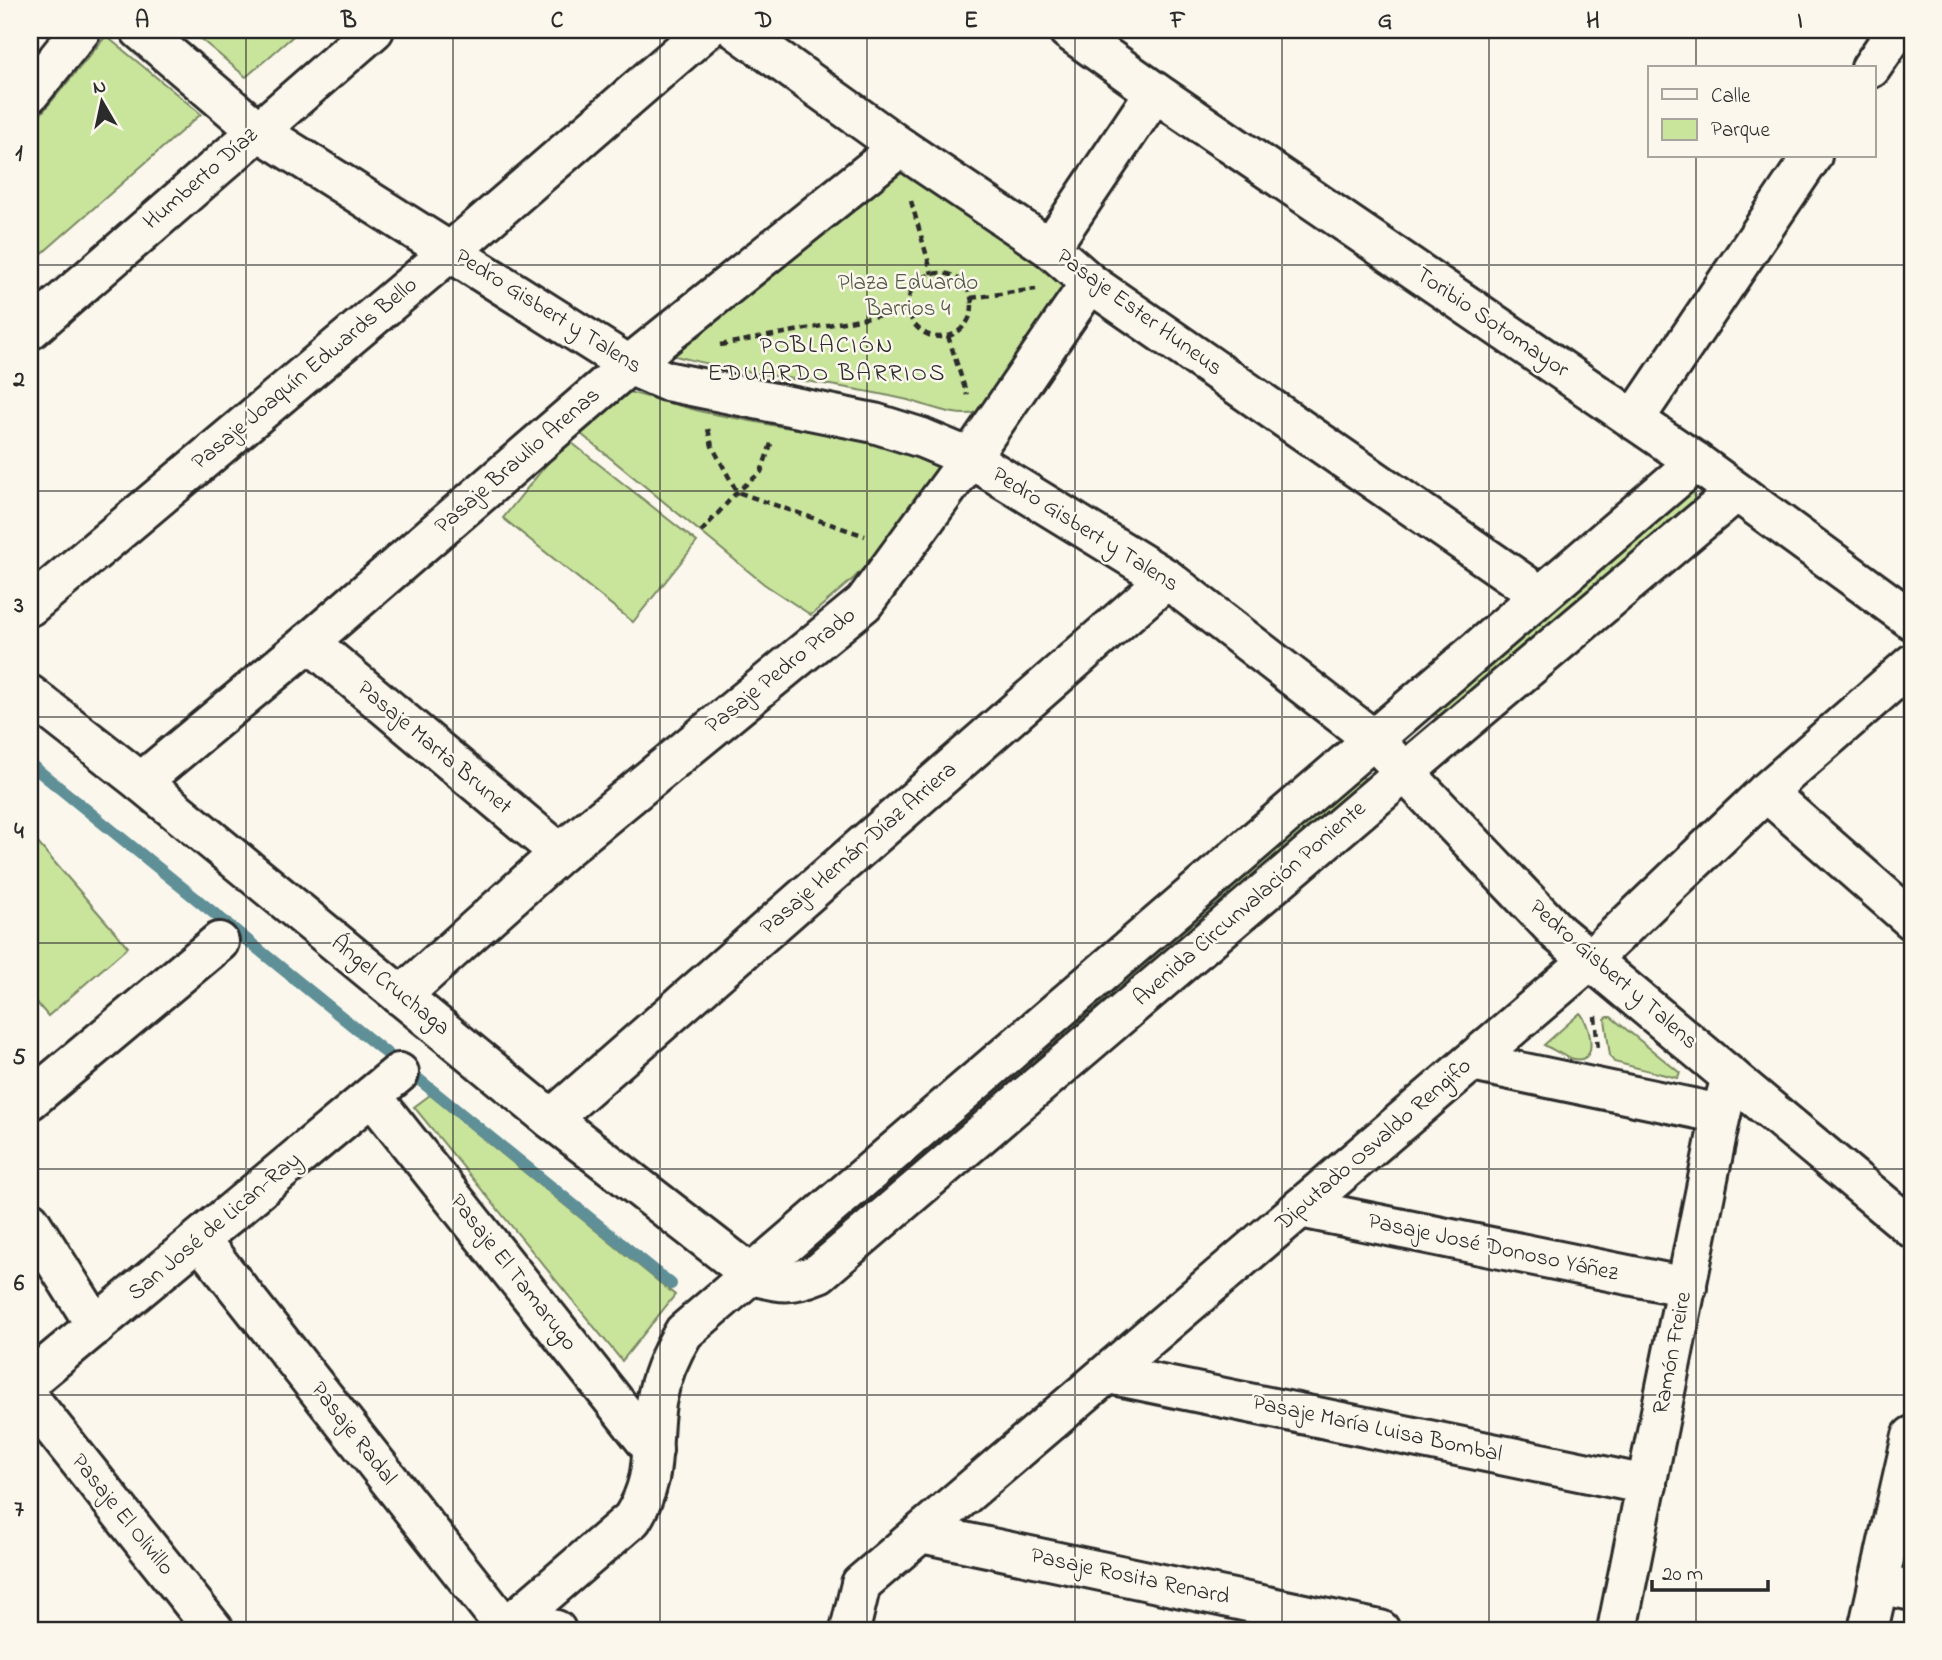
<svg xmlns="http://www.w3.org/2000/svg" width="1942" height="1660" font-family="'Indie Flower',sans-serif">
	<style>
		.green { fill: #c9e59c; stroke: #7a8864; stroke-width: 2 }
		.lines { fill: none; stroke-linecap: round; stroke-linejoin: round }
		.stream { stroke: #5f8f97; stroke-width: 12 }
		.minor-casing { stroke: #2b2b2b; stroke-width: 44 }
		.tertiary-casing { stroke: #2b2b2b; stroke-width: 44 }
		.path { stroke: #2b2b2b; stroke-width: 4.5; stroke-dasharray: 7 5; stroke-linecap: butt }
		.minor { stroke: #fbf7ec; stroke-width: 38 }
		.tertiary { stroke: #fbf7ec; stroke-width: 38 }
		.grid { fill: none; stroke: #2b2b2b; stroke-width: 2; stroke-opacity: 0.55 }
		.labels { text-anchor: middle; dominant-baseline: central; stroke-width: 5; stroke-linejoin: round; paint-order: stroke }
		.street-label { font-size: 23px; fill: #2b2b2b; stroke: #fbf7ec }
		.park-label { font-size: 23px; fill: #525a47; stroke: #fbf7ec }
		.neighbourhood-label { font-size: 24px; letter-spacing: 2px; fill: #2b2b2b; stroke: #fbf7ec }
		.neatline { fill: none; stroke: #2b2b2b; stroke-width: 2.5 }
		.grid-label { font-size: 23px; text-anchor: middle; font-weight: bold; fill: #2b2b2b }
	</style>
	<rect width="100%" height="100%" fill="#fbf7ec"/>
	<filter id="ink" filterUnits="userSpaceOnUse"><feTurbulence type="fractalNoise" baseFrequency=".0143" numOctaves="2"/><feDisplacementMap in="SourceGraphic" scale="14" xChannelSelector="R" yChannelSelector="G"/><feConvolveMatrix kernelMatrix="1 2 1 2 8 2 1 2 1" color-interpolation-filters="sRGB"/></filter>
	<g filter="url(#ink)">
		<!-- green -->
		<g class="green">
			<polygon points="190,30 300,30 246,77"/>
			<polygon points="106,36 201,114 30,264 30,127"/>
			<path d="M 902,168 L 1059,279 L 1064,285 L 1062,292 L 981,411 C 961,420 929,406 908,400 C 829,381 747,376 668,354 Z"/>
			<polygon points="629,392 703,412 777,426 860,438 938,462 938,471 879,552 854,578 811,615 764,584 575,429 622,395"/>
			<polygon points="567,439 697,542 633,622 503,518"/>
			<polygon points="1686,492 1695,492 1694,500 1442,716 1436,715 1435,710"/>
			<polygon points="1360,777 1365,778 1365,784 799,1268 792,1262"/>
			<polygon points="30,834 128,947 48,1016 30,995"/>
			<path d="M 1580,1013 C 1588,1021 1598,1054 1582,1059 C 1570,1062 1555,1050 1544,1045 Z"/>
			<polygon points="1608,1017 1611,1017 1680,1073 1677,1078 1614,1062 1610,1056 1605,1019"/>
			<polygon points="430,1095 675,1295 622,1361 414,1107"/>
		</g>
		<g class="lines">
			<!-- stream -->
			<polyline class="stream" points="30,764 671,1284"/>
			<defs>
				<g id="minor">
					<polyline points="140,30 257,130 629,365 666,381 874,423 922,438 970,458 1167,579 1373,739 1558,933 1912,1228"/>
					<polyline points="737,30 900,147 1050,248 1090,283 1540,595"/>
					<polyline points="1068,30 1155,92 1696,462"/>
					<polyline points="1871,68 1897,30"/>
					<polyline points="30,93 81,30"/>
					<polyline points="1050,248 1155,92"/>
					<polyline points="30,330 374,30"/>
					<polyline points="1634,420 1812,156"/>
					<polyline points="30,606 450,252 706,30"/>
					<polyline points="309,642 560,853"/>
					<polyline points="30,695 141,782 551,1119 752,1275"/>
					<polyline points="141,782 309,642 629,365 900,147"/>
					<polyline points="1766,792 1912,920"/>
					<polyline points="401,996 560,853 864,603 970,458 1090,283"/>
					<polyline points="1472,1062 1721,1114"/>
					<polyline points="372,1096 653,1450"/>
					<polyline points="30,1100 219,942"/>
					<polyline points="551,1119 1167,579"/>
					<polyline points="1300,1208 1687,1287"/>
					<polyline points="30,1221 96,1326"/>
					<polyline points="200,1240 506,1628"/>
					<polyline points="1108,1374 1647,1485"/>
					<polyline points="30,1380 399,1073"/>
					<polyline points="30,1399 214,1630"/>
					<polyline points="921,1533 1380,1630"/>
					<polyline points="1878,1584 1912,1591"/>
					<polyline points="514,1620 556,1630"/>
					<polyline points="850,1630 861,1584 1590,960 1766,792 1912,664"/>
					<polyline points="1617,1630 1721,1114 1731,1077"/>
					<polyline points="1868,1630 1912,1436"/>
				</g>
				<g id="tertiary">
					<path d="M 752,1275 C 781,1283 790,1285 819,1273 L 1405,772 L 1736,492"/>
					<path d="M 503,1630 L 632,1519 C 659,1476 649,1450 656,1403 C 660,1379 671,1353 684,1332 L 1696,462 L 1912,620"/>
				</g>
			</defs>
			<!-- minor casing -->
			<use href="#minor" class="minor-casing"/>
			<!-- tertiary casing -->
			<use href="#tertiary" class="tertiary-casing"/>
			<!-- path -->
			<g class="path">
				<polyline points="911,201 932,274"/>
				<circle cx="940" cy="305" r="32"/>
				<polyline points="971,298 1036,289"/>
				<polyline points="948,336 967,395"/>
				<polyline points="720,345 908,310"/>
				<polyline points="708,429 712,446 737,492 865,536"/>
				<polyline points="701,532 737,492 761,472 772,441"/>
				<polyline points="1595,1016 1598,1049"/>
			</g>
			<!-- minor -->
			<use href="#minor" class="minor"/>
			<!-- tertiary -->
			<use href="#tertiary" class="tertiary"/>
		</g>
	</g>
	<!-- grid -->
	<path class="grid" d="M 246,30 L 246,1630M 453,30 L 453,1630M 660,30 L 660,1630M 867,30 L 867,1630M 1075,30 L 1075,1630M 1282,30 L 1282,1630M 1489,30 L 1489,1630M 1696,30 L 1696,68M 1696,156 L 1696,1630M 30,265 L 1912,265M 30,491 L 1912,491M 30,717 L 1912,717M 30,943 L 1912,943M 30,1169 L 1912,1169M 30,1395 L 1912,1395"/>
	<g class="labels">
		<!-- street labels -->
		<g class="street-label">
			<text transform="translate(201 179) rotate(-41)">Humberto Díaz</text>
			<text transform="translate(548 312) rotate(32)">Pedro Gisbert y Talens</text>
			<text transform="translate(1139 313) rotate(36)">Pasaje Ester Huneus</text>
			<text transform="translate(1492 323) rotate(34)">Toribio Sotomayor</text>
			<text transform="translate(305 374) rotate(-40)">Pasaje Joaquín Edwards Bello</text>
			<text transform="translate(518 461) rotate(-41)">Pasaje Braulio Arenas</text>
			<text transform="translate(1085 530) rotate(32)">Pedro Gisbert y Talens</text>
			<text transform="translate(781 671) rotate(-39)">Pasaje Pedro Prado</text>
			<text transform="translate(434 748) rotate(40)">Pasaje Marta Brunet</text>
			<text transform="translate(859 849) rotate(-41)">Pasaje Hernán Díaz Arriera</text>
			<text transform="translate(1250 904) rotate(-41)">Avenida Circunvalación Poniente</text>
			<text transform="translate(1613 975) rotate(41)">Pedro Gisbert y Talens</text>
			<text transform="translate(390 986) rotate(39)">Ángel Cruchaga</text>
			<text transform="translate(1374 1145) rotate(-41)">Diputado Osvaldo Rengifo</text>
			<text transform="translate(215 1227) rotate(-40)">San José de Lican-Ray</text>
			<text transform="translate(1493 1248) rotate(12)">Pasaje José Donoso Yáñez</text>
			<text transform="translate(513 1273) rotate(52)">Pasaje El Tamarugo</text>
			<text transform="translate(1673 1353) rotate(-79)">Ramón Freire</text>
			<text transform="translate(1377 1429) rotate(12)">Pasaje María Luisa Bombal</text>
			<text transform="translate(353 1434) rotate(52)">Pasaje Radal</text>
			<text transform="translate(122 1515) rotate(51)">Pasaje El Olivillo</text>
			<text transform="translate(1130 1577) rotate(12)">Pasaje Rosita Renard</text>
		</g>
		<!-- park labels -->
		<g class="park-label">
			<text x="908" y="283">Plaza Eduardo<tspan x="908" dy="26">Barrios 4</tspan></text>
		</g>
		<!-- neighbourhood labels -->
		<g class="neighbourhood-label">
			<text x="827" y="346">POBLACIÓN<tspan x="827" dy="28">EDUARDO BARRIOS</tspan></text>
		</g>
	</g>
	<!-- margin -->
	<rect width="1942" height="1660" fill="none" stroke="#fbf7ec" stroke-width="77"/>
	<!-- legend -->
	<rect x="1648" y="66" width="228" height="91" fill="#fbf7ec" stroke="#a8a59f" stroke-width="2"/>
	<rect x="1662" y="89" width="35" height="10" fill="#fbf7ec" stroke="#a8a59f" stroke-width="2"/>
	<text x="1711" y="102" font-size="21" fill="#2b2b2b">Calle</text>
	<rect x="1662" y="119" width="35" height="21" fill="#c9e59c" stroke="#a8a59f" stroke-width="2"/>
	<text x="1711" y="136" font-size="21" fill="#2b2b2b">Parque</text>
	<!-- north arrow -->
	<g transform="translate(102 102) rotate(351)" stroke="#fbf7ec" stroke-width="5" paint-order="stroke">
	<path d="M0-5L12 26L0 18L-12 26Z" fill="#2b2b2b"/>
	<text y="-10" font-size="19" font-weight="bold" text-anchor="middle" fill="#2b2b2b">N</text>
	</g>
	<!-- scale -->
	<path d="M1652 1580v10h116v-10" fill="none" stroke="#2b2b2b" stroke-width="3.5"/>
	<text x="1662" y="1580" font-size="21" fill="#2b2b2b" stroke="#fbf7ec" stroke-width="5" paint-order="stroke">20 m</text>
	<rect x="38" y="38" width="1866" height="1584" class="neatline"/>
	<g class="grid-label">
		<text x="142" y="27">A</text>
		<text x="349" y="27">B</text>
		<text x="557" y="27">C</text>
		<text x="764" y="27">D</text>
		<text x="971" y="27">E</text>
		<text x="1178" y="27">F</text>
		<text x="1385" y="27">G</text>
		<text x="1593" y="27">H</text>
		<text x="1800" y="27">I</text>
		<text x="19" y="160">1</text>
		<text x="19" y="386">2</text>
		<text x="19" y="612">3</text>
		<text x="19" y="838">4</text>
		<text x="19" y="1064">5</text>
		<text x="19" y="1290">6</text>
		<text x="19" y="1516">7</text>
	</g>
</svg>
